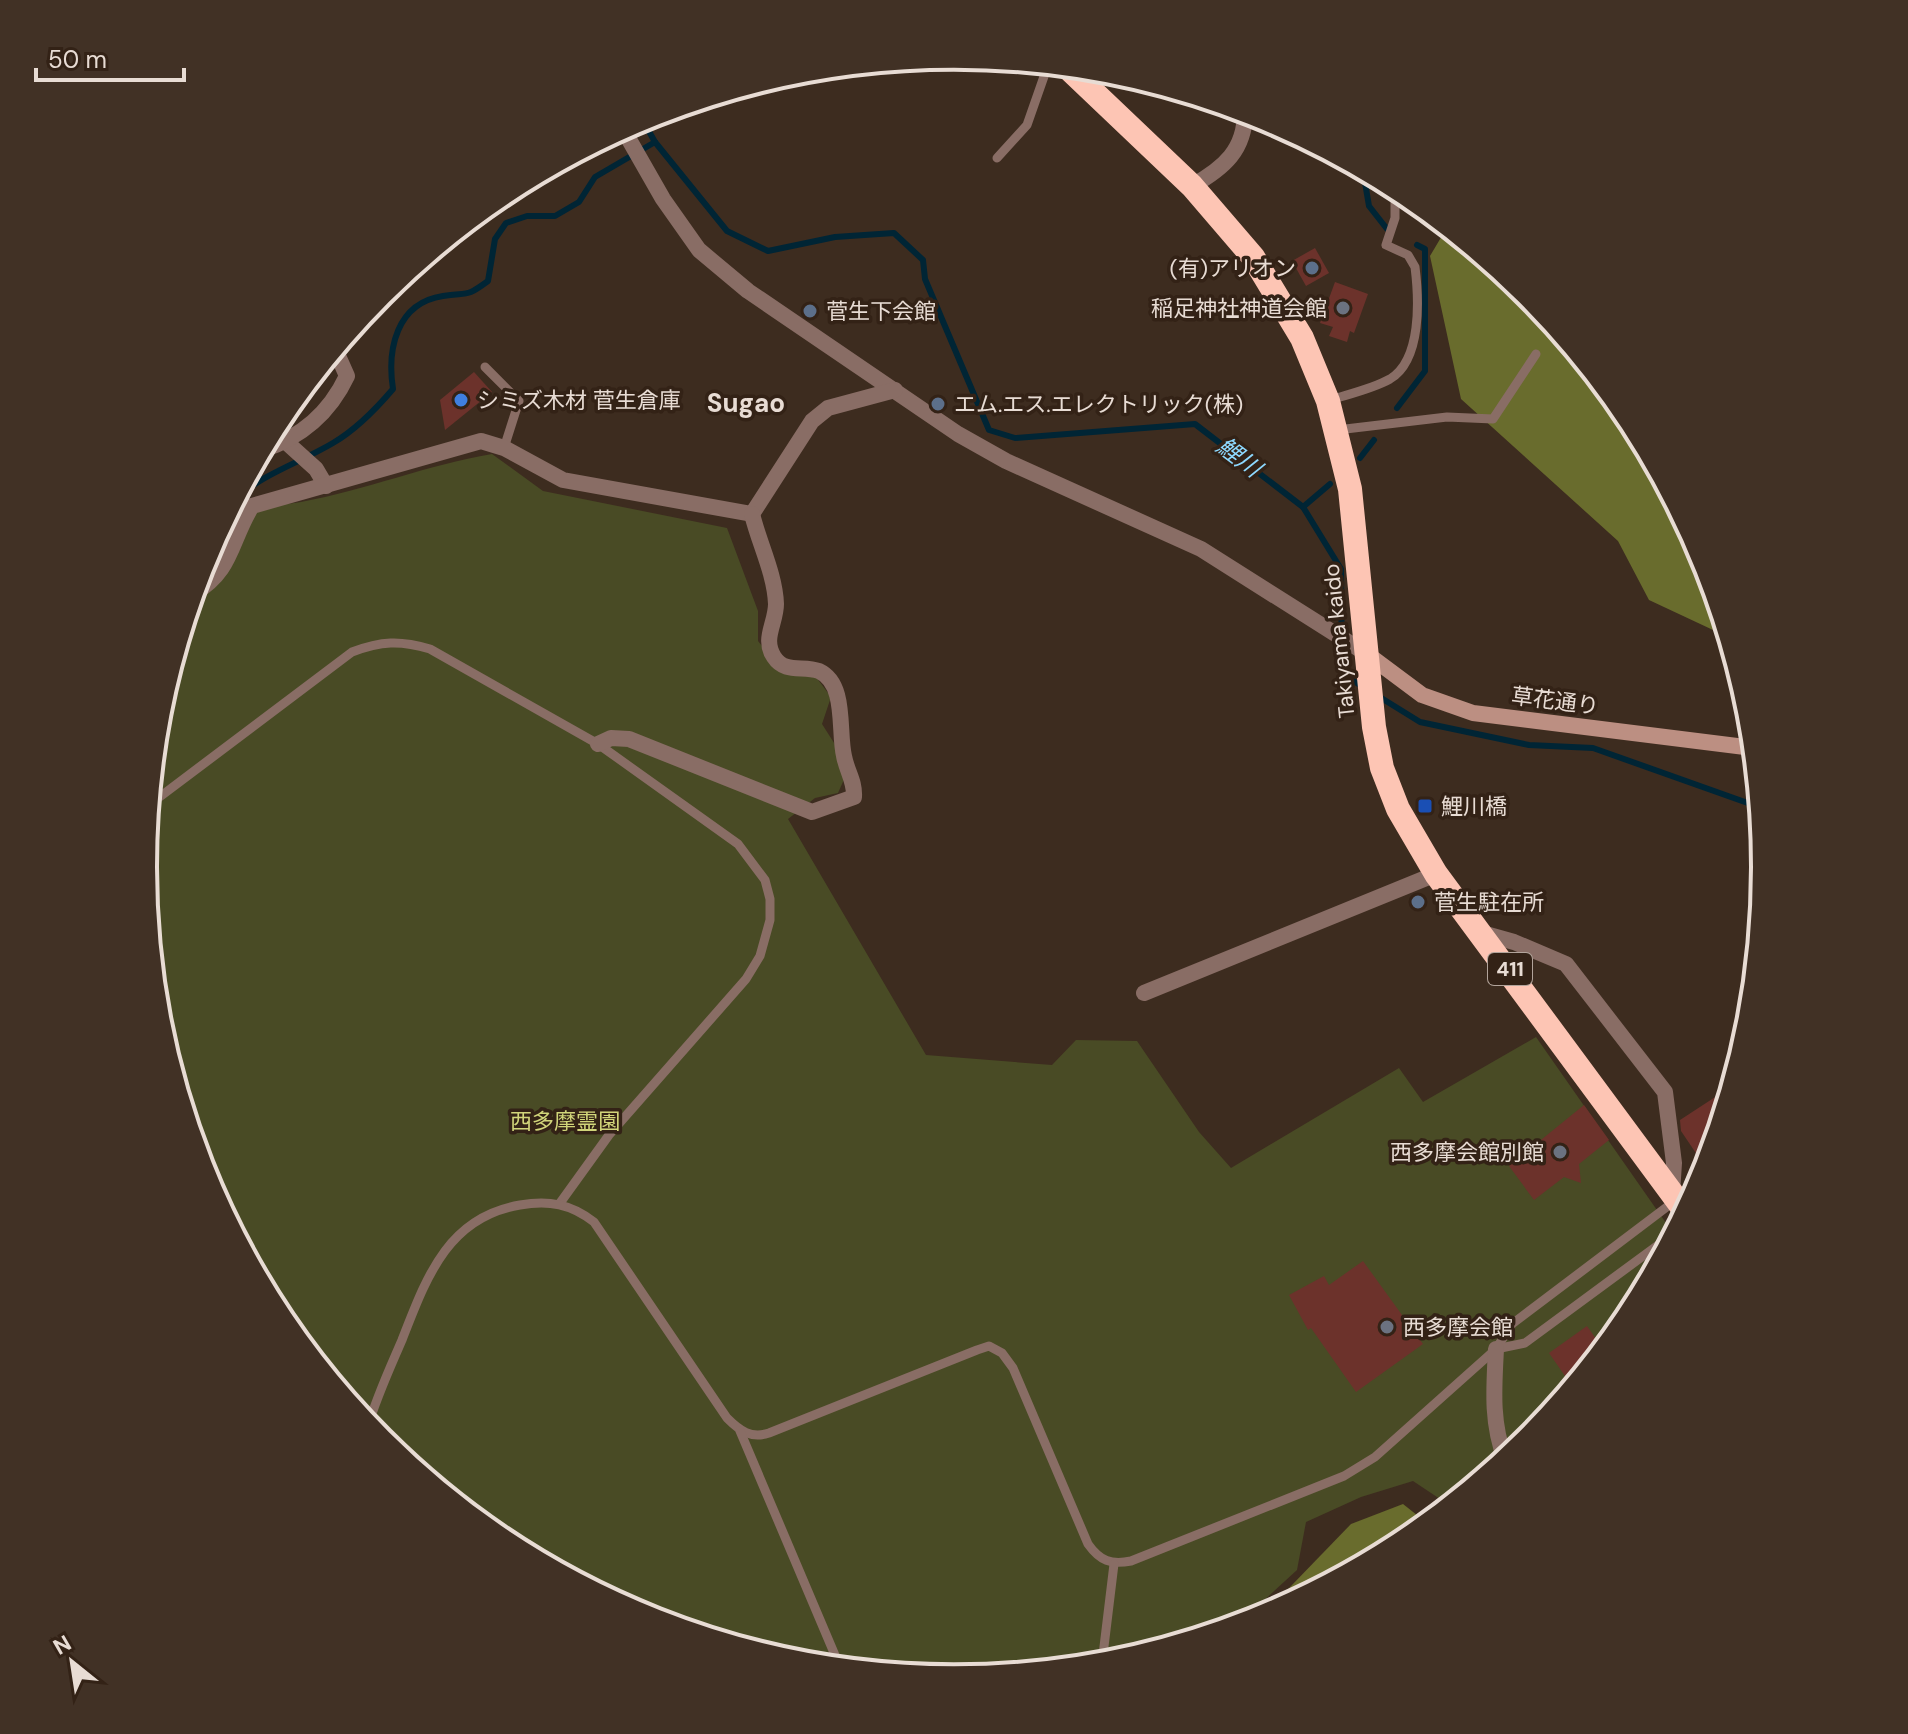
<svg xmlns="http://www.w3.org/2000/svg" width="1908" height="1734" font-family="'DM Sans','Noto Sans JP',sans-serif">
	<style>
		.green { fill: #494b25 }
		.forest { fill: #696c2d }
		.lines { fill: none; stroke-linecap: round; stroke-linejoin: round }
		.stream { stroke: #002535; stroke-width: 6 }
		.building { fill: #6c322b }
		.lane { stroke: #896d65; stroke-width: 9 }
		.street { stroke: #896d65; stroke-width: 16 }
		.secondary { stroke: #bc8f82; stroke-width: 16 }
		.highway { stroke: #fdc5b4; stroke-width: 24 }
		.service-dot { fill: #5c6f8a; stroke: #332216; stroke-width: 3 }
		.worship-dot { fill: #6b7280; stroke: #332216; stroke-width: 3 }
		.shop-dot { fill: #3f7fe0; stroke: #332216; stroke-width: 3 }
		.transit-dot { fill: #1a4fb4; stroke: #332216; stroke-width: 3 }
		.labels { text-anchor: middle; dominant-baseline: central; stroke-width: 7; stroke-linejoin: round; paint-order: stroke }
		.shield { fill: #332216; stroke: #b2a49b; stroke-width: 2 }
		.shield-label { font-size: 20px; font-weight: bold; fill: #e8dcd4 }
		.poi-label { font-size: 22px; fill: #e8dcd4; stroke: #332216; text-anchor: start }
		.street-label { font-size: 22px; fill: #e8dcd4; stroke: #332216 }
		.park-label { font-size: 22px; fill: #d1d57a; stroke: #332216 }
		.water-label { font-size: 24px; font-style: italic; fill: #8dd8fe; stroke: #332216 }
		.quarter-label { font-size: 26px; font-weight: bold; fill: #e8dcd4; stroke: #332216 }
		.rim { fill: none; stroke: #e8dcd4; stroke-width: 4 }
	</style>
	<rect width="100%" height="100%" fill="#3d2c1f"/>
	<!-- green -->
	<path class="green" d="M 492,454 L 543,491 L 727,528 L 758,611 L 758,641 L 782,671 L 813,673 L 831,697 L 822,724 L 836,746 L 846,775 L 838,793 L 815,798 L 788,819 L 926,1055 L 1052,1065 L 1076,1040 L 1137,1041 L 1199,1132 L 1231,1168 L 1399,1068 L 1423,1102 L 1536,1037 L 1673,1233 L 1628,1318 L 1527,1441 L 1449,1505 L 1413,1481 L 1361,1497 L 1306,1522 L 1297,1570 L 1238,1624 L 1112,1662 L 954,1678 L 795,1662 L 643,1616 L 503,1541 L 380,1440 L 279,1317 L 205,1177 L 159,1025 L 143,867 L 159,708 L 197,582 C 222,568 224,539 243,519 C 256,505 284,505 301,502 C 366,490 427,465 492,454 Z"/>
	<!-- forest -->
	<g class="forest">
		<path d="M 1446,229 C 1548,285 1656,451 1703,556 C 1714,581 1720,611 1728,637 L 1649,600 L 1618,541 L 1461,399 L 1430,256 Z"/>
		<polygon points="1403,1504 1427,1523 1404,1542 1260,1618 1351,1524"/>
	</g>
	<g class="lines">
		<!-- stream -->
		<g class="stream">
			<polyline points="642,119 655,142 727,231 768,251 835,237 894,233 923,260 925,279 989,430 1015,438 1195,424 1303,507 1341,569 1342,674 1365,688"/>
			<polyline points="1363,171 1369,206 1387,229"/>
			<polyline points="1397,408 1425,371 1425,249 1417,245"/>
			<polyline points="1360,458 1374,440"/>
			<path d="M 236,498 C 265,473 301,462 333,443 C 357,429 376,409 393,389 C 387,350 396,303 443,296 C 469,292 465,298 488,281 L 495,239 L 506,223 L 527,216 L 555,216 L 579,202 L 595,177 L 655,142"/>
			<polyline points="1303,507 1330,484"/>
			<polyline points="1378,696 1420,722 1529,745 1593,748 1759,807"/>
		</g>
	</g>
	<!-- building -->
	<g class="building">
		<polygon points="1315,248 1329,273 1306,286 1292,261"/>
		<polygon points="1335,282 1368,294 1354,333 1350,331 1347,342 1329,336 1333,327 1320,323"/>
		<polygon points="474,372 492,392 445,430 440,400"/>
		<polygon points="1729,1088 1711,1115 1718,1127 1706,1168 1681,1131 1680,1120"/>
		<polygon points="1584,1105 1609,1140 1579,1164 1581,1183 1564,1177 1534,1200 1509,1166"/>
		<polygon points="1363,1261 1423,1344 1356,1392 1311,1328 1308,1330 1289,1295 1324,1276 1329,1285"/>
		<polygon points="1587,1326 1603,1349 1572,1386 1549,1353"/>
	</g>
	<g class="lines">
		<!-- lane -->
		<g class="lane">
			<polyline points="997,158 1027,125 1048,65"/>
			<polyline points="485,367 519,401 504,448"/>
			<path d="M 1330,400 C 1349,394 1372,389 1390,379 C 1422,360 1419,299 1415,267 L 1408,255 L 1386,245 L 1395,218 L 1395,187"/>
			<polyline points="1337,430 1447,417 1493,419 1536,354"/>
			<path d="M 149,805 L 352,652 C 381,641 400,640 430,649 L 598,744 L 738,844 L 765,880 L 770,899 L 770,920 L 760,956 L 746,979 L 609,1135 L 560,1203"/>
			<polyline points="1496,1349 1525,1343 1673,1234"/>
			<path d="M 368,1426 C 377,1396 390,1368 402,1340 C 426,1279 447,1217 520,1205 C 549,1200 571,1204 594,1222 L 727,1418 C 740,1431 751,1439 769,1433 L 977,1350 L 989,1346 L 1002,1353 L 1013,1368 L 1088,1544 C 1100,1561 1111,1565 1131,1561 L 1344,1476 L 1375,1457 L 1496,1349 L 1512,1324 L 1676,1200"/>
			<polyline points="740,1431 840,1667"/>
			<polyline points="1102,1663 1114,1564"/>
		</g>
		<!-- street -->
		<g class="street">
			<polyline points="623,129 663,199 699,250 748,291 958,434 1006,461 1201,549 1367,654"/>
			<path d="M 1192,186 C 1224,168 1245,150 1245,112"/>
			<polyline points="285,441 316,469 326,486"/>
			<path d="M 262,450 C 301,438 330,412 347,376 L 335,349"/>
			<path d="M 193,594 C 233,571 230,541 252,506 L 481,441 L 504,448 L 563,480 L 752,514 L 812,421 L 828,408 L 895,390"/>
			<path d="M 598,744 L 611,738 L 629,739 L 812,812 L 854,797 C 855,781 847,772 844,756 C 838,731 847,684 819,671 C 803,665 785,674 774,657 C 762,639 776,623 776,604 C 775,574 759,543 752,514"/>
			<polyline points="1482,933 1514,942 1566,964 1665,1092 1674,1163 1672,1193"/>
			<polyline points="1144,993 1436,874"/>
			<path d="M 1496,1349 C 1494,1388 1491,1422 1505,1459"/>
		</g>
		<!-- secondary -->
		<polyline class="secondary" points="1367,654 1422,695 1473,713 1753,748"/>
		<!-- highway -->
		<polyline class="highway" points="1067,67 1192,186 1253,257 1302,338 1328,401 1350,489 1374,727 1382,768 1398,809 1436,874 1685,1211"/>
	</g>
	<!-- markers -->
	<g class="service-dot">
		<circle cx="1312" cy="268" r="8"/>
		<circle cx="810" cy="311" r="8"/>
		<circle cx="938" cy="404" r="8"/>
		<circle cx="1418" cy="902" r="8"/>
	</g>
	<g class="worship-dot">
		<circle cx="1343" cy="308" r="8"/>
		<circle cx="1560" cy="1152" r="8"/>
		<circle cx="1387" cy="1327" r="8"/>
	</g>
	<circle class="shop-dot" cx="461" cy="400" r="8"/>
	<rect class="transit-dot" x="1417" y="798" width="16" height="16" rx="4"/>
	<g class="labels">
		<!-- shield labels -->
		<rect class="shield" x="1488" y="953" width="44" height="32" rx="6"/>
		<g class="shield-label">
			<text x="1510" y="969">411</text>
		</g>
		<!-- poi labels -->
		<g class="poi-label">
			<text x="1296" y="268" text-anchor="end">(有)アリオン</text>
			<text x="1327" y="308" text-anchor="end">稲足神社神道会館</text>
			<text x="826" y="311">菅生下会館</text>
			<text x="477" y="400">シミズ木材 菅生倉庫</text>
			<text x="954" y="404">エム.エス.エレクトリック(株)</text>
			<text x="1441" y="806">鯉川橋</text>
			<text x="1434" y="902">菅生駐在所</text>
			<text x="1544" y="1152" text-anchor="end">西多摩会館別館</text>
			<text x="1403" y="1327">西多摩会館</text>
		</g>
		<!-- street labels -->
		<g class="street-label">
			<text transform="translate(1339 641) rotate(-96)">Takiyama kaido</text>
			<text transform="translate(1555 701) rotate(7)">草花通り</text>
		</g>
		<!-- park labels -->
		<g class="park-label">
			<text x="565" y="1121">西多摩霊園</text>
		</g>
		<!-- water labels -->
		<g class="water-label">
			<text transform="translate(1239 457) rotate(37)">鯉川</text>
		</g>
		<!-- quarter labels -->
		<g class="quarter-label">
			<text x="746" y="403">Sugao</text>
		</g>
	</g>
	<!-- crop -->
	<path d="M0 0H1908V1734H0ZM157 867a797 797 0 1 1 1594 0a797 797 0 1 1-1594 0Z" fill="#413125" fill-rule="evenodd"/>
	<path class="rim" d="M157 867a797 797 0 1 1 1594 0a797 797 0 1 1-1594 0Z"/>
	<!-- north arrow -->
	<g transform="translate(72 1662) rotate(330)" stroke="#332216" stroke-width="6" paint-order="stroke">
	<path d="M0-6L14 30L0 20L-14 30Z" fill="#e8dcd4"/>
	<text y="-12" font-size="22" font-weight="bold" text-anchor="middle" fill="#e8dcd4">N</text>
	</g>
	<!-- scale -->
	<path d="M36 68v12h148v-12" fill="none" stroke="#e8dcd4" stroke-width="4"/>
	<text x="48" y="68" font-size="24" fill="#e8dcd4" stroke="#332216" stroke-width="6" paint-order="stroke">50 m</text>
</svg>
